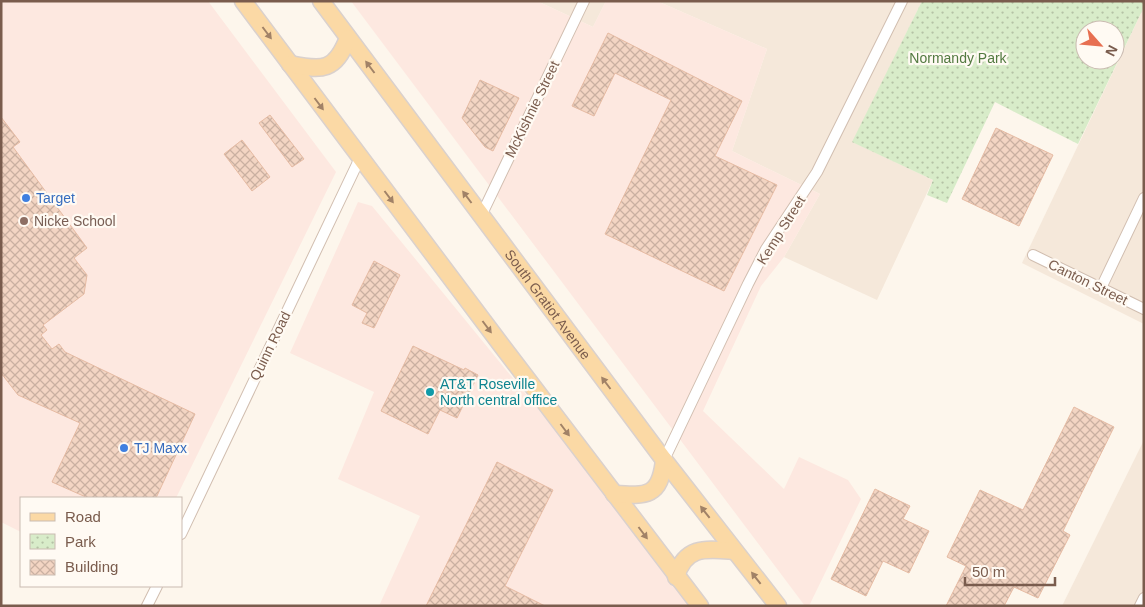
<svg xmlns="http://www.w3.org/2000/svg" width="1145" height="607" font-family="Arial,sans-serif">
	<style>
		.residential { fill: #f5e8da }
		.commercial { fill: #fde8e0 }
		.park { fill: url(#park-dots); fill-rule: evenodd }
		.building { fill: url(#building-cross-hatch); stroke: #e6bba3 }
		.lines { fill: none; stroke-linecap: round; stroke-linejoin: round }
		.street-casing { stroke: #d1beb0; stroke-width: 12 }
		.primary-casing { stroke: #dad1cd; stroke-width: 19 }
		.street { stroke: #fff; stroke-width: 10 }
		.primary { stroke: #fbd9a5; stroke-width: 16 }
		.oneway { fill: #a18267 }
		.shop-dot { fill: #3f7fe0; stroke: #fffaf3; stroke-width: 2 }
		.education-dot { fill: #8d6e63; stroke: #fffaf3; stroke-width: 2 }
		.culture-dot { fill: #0f9aa8; stroke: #fffaf3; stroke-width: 2 }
		.labels { text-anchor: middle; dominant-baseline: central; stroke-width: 4.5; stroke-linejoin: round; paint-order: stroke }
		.park-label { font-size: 14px; fill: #537a41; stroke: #fffaf3 }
		.street-label { font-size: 14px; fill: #7a5c4d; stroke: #fffaf3 }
		.shop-label { font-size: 14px; fill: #366cbe; stroke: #fffaf3; text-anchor: start }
		.education-label { font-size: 14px; fill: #785e54; stroke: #fffaf3; text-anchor: start }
		.culture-label { font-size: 14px; fill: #0d838f; stroke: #fffaf3; text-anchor: start }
	</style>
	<defs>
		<pattern id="park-dots" width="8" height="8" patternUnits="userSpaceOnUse" patternTransform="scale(1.25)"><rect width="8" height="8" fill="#d8ecc9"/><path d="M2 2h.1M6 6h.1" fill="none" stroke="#b4c2a5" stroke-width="1.8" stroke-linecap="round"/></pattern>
		<pattern id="building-cross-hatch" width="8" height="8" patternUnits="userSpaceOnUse" patternTransform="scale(1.25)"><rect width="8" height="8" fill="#f3d5c3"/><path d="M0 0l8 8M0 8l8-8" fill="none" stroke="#cab0a1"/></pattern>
	</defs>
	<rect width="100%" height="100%" fill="#fdf6ec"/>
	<!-- residential -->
	<g class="residential">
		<polygon points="537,1 606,1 593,27"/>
		<polygon points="657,1 922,1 853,142 933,180 877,300 784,257 820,194 732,151 767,49"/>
		<polygon points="1144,7 1144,324 1022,263"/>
		<polygon points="1144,440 1144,606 1062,606"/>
	</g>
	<!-- commercial -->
	<g class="commercial">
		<polygon points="1,1 208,1 336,172 176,498 21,498 21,532 1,522"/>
		<polygon points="351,1 537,1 593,27 606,1 657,1 767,49 732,151 820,194 784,257 761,286 703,411 784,489 799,457 848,480 861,499 809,606 805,606"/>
		<polygon points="358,202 372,206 699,606 379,606 420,516 338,479 374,392 290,353"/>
	</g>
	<!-- park -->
	<path class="park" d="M 922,1 L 1144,1 L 1144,7 L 1078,144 L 995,102 L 947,203 L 927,195 L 933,180 L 852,142 ZM 1085,30 L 1115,30 L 1115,60 L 1085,60 Z"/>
	<!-- building -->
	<g class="building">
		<polygon points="608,33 742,101 715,156 777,185 724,291 605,234 671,100 615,73 594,116 572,106"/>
		<polygon points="480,80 519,98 493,151 485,147 462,118"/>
		<polygon points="270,115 304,159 292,167 259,123"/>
		<polygon points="1,117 20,142 13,147 87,248 74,258 87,275 84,294 43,325 47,330 41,335 52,349 59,344 65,352 195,414 156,498 88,498 52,482 80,423 18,395 1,373"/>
		<polygon points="996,128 1053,155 1019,226 962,199"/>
		<polygon points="242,140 270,177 252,191 224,154"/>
		<polygon points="374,261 400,275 374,328 362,323 367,313 352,305"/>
		<polygon points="413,346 464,370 465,368 478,375 457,418 440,410 428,434 381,411"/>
		<polygon points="1074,407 1114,427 1063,531 1070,535 1038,598 1014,587 1004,606 946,606 966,566 947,557 980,490 1023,510"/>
		<polygon points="497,462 553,490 505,586 545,606 426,606"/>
		<polygon points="875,489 910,506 903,519 929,531 909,573 883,561 866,596 831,579"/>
	</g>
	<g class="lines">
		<defs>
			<g id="street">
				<polyline points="481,216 584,1"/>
				<polyline points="1033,255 1144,309"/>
				<polyline points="1101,288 1144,198"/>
				<polyline points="664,460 748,284 766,249 817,172 902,1"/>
				<polyline points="181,534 360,158"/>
				<polyline points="147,606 157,586"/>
				<polyline points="1140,606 1144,598"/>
			</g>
			<g id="primary">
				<polyline points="243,1 502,346 700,606"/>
				<path id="s1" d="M 321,1 L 664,460 L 778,606"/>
				<path d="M 290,64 C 323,71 335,71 348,38"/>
				<path d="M 614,494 C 647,496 660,497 664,460"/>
				<path d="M 676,577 C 685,545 707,549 734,551"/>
			</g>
		</defs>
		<!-- street casing -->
		<use href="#street" class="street-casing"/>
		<!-- primary casing -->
		<use href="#primary" class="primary-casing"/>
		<!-- street -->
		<use href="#street" class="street"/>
		<!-- primary -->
		<use href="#primary" class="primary"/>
	</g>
	<!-- one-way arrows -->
	<defs><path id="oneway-solid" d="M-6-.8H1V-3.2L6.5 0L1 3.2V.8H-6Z" transform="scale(1.25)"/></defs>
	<g class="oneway">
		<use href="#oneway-solid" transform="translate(267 33) rotate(53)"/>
		<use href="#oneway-solid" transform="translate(370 67) rotate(-127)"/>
		<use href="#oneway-solid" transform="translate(319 104) rotate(53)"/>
		<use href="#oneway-solid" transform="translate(389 197) rotate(53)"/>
		<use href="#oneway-solid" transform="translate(467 197) rotate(-127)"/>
		<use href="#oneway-solid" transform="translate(487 327) rotate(53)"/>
		<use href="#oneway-solid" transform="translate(606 383) rotate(-127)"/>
		<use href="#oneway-solid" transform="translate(565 430) rotate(53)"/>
		<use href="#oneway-solid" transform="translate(705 512) rotate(-128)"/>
		<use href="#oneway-solid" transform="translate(643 533) rotate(53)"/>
		<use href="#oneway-solid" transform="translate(756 578) rotate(-128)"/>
	</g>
	<!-- markers -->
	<g class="shop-dot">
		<circle cx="26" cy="198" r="5"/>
		<circle cx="124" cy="448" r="5"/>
	</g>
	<circle class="education-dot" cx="24" cy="221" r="5"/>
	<circle class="culture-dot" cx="430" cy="392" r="5"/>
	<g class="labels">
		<!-- park labels -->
		<g class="park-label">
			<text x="958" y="58">Normandy Park</text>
		</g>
		<!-- street labels -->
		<g class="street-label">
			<text transform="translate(532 109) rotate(-64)">McKishnie Street</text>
			<text transform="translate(781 230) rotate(-58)">Kemp Street</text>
			<text transform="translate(1088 282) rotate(26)">Canton Street</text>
			<text stroke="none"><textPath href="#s1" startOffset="379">South Gratiot Avenue</textPath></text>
			<text transform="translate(270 346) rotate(-64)">Quinn Road</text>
		</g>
		<!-- shop labels -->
		<g class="shop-label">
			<text x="36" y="198">Target</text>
			<text x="134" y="448">TJ Maxx</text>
		</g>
		<!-- education labels -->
		<g class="education-label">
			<text x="34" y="221">Nicke School</text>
		</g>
		<!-- culture labels -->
		<g class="culture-label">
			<text x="440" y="384">AT&amp;T Roseville<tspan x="440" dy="16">North central office</tspan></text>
		</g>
	</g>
	<!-- border -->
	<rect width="1145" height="607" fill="none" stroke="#7a5c4d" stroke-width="5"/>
	<!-- legend -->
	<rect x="20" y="497" width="162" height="90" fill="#fffaf3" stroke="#cabbb1"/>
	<rect x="30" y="513" width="25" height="8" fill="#fbd9a5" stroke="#cabbb1"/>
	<text x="65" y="522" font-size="15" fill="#7a5c4d">Road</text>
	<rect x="30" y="534" width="25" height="15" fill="url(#park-dots)" stroke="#cabbb1"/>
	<text x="65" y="547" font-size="15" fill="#7a5c4d">Park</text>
	<rect x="30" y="560" width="25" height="15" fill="url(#building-cross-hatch)" stroke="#cabbb1"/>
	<text x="65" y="572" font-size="15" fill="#7a5c4d">Building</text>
	<!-- north arrow -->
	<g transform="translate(1100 45) rotate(117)"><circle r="24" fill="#fffaf3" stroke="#cabbb1"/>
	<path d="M0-4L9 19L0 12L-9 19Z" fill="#e76f51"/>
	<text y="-8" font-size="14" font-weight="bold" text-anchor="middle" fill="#7a5c4d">N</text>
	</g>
	<!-- scale -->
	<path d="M965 577v8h90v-8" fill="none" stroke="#7a5c4d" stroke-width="2.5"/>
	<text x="972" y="577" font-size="15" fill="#7a5c4d" stroke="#fffaf3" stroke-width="4" paint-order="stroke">50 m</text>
</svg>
